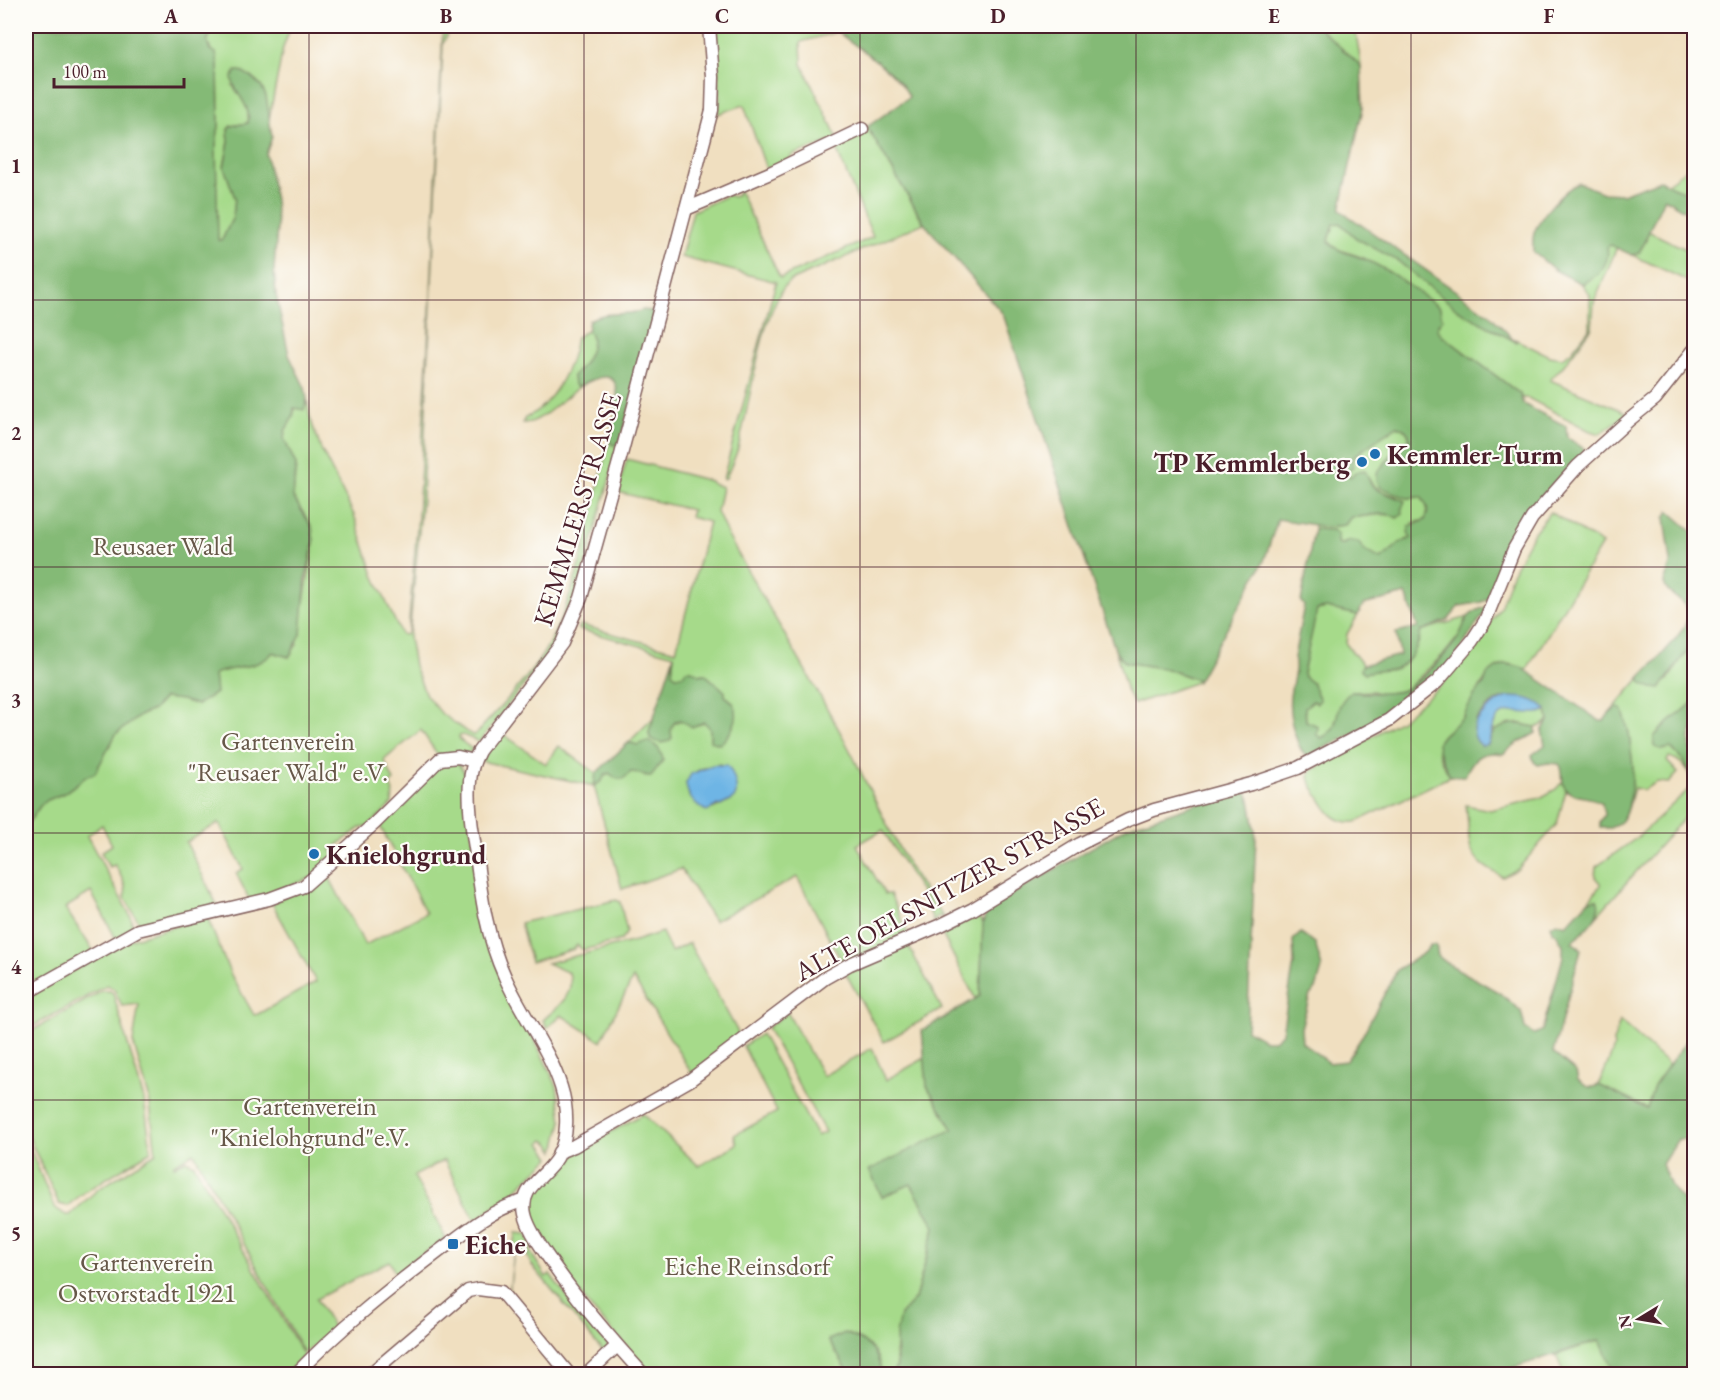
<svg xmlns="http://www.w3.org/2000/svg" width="1720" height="1400" font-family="'EB Garamond',serif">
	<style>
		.green { fill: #a6da8a; stroke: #787c5a; stroke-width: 1.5; fill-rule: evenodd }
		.forest { fill: #84ba76; stroke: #676c50; stroke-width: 1.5 }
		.water { fill: #6eb5e5; stroke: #5c6a88; stroke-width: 1.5 }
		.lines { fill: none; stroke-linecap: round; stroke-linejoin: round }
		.minor-casing { stroke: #84625f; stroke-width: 15 }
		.minor { stroke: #fff; stroke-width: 12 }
		.grid { fill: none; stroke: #4a1f2b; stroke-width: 1.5; stroke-opacity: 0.55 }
		.poi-dot { fill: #1f6fb2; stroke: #fdfcf7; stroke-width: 2 }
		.labels { text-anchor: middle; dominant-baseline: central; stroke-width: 4.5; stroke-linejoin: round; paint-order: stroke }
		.poi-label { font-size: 27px; font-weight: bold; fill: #4a1f2b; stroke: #fdfcf7; text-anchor: start }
		.street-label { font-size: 27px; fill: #4a1f2b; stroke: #fdfcf7 }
		.park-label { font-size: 27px; fill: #665748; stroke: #fdfcf7 }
		.neatline { fill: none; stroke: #4a1f2b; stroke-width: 2 }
		.grid-label { font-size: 20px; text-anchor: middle; font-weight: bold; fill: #4a1f2b }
	</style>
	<rect width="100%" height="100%" fill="#fdfcf7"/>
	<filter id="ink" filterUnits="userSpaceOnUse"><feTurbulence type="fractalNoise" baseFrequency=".0167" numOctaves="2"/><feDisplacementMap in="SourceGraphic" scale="12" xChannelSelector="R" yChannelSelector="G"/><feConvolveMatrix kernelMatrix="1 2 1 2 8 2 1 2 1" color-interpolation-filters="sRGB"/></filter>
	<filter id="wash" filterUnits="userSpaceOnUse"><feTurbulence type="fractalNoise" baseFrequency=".008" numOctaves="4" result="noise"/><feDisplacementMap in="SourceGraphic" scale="24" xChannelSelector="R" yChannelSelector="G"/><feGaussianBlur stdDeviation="1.35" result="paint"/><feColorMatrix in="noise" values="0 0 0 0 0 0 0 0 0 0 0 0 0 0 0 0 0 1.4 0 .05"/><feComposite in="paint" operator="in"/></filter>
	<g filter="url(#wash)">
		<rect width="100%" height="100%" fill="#f0dfc0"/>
		<!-- green -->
		<g class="green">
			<path d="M 213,26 L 291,26 L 283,48 L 269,119 L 266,96 L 233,86 C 241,97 251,109 248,123 L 231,126 L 228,129 L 229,142 L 224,167 L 235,198 L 233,217 L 222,240 L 218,240 L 217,229 L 216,143 L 219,126 L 218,65 L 207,42 Z"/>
			<path d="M 443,26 L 447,26 L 448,33 L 443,44 L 422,499 L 409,637 L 414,666 L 426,695 L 442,714 L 472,735 L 476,734 C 497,710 521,687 539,660 C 578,603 592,508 609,441 L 613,445 L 621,439 L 576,598 L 557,643 L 479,742 L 463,735 L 459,736 L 460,740 L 472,749 L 471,752 L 439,757 L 421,730 L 384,760 L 394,781 L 390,784 L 393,792 L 392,804 L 368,827 L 360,828 L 331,850 L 335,857 L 314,877 L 280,889 L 276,889 L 276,891 L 250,901 L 236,873 L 243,869 L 219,823 L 186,842 L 219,909 L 142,928 L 125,898 C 128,886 120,875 115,865 L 109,867 L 101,852 L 112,845 L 102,825 L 87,836 L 131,917 L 133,929 L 116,939 L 91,892 L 65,908 L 94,952 L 26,991 L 26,826 L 43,802 L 64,793 L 87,776 L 95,773 L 116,734 L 141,715 L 153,710 L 164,697 L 182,700 L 198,705 C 202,696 206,684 213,675 C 224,661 257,672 272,652 L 289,657 L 297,644 L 314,542 L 312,527 L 293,497 L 296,465 L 284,439 L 285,431 L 293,417 L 295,408 L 307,405 L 307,399 L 310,418 L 321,449 L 354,515 L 374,575 L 401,634 L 406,635 L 408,632 L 418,516 L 431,293 Z"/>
			<polygon points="716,26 837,26 837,32 801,42 802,64 838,139 792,155 790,159 766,169 744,105 718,114 720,95"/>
			<polygon points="1317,26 1355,26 1361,66"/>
			<path d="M 867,127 L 924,223 L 790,281 C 762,303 749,410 738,448 C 735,458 730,468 726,478 L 723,479 L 776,282 L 681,257 L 693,211 L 728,195 L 733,197 L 737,195 L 739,190 L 780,278 L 873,237 L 835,146 Z"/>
			<polygon points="1694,164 1694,176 1691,179 1694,181 1694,190 1685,192 1666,184"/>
			<polygon points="1340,223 1356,238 1398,261 1427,285 1516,341 1515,339 1549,356 1562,358 1571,352 1590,328 1590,295 1582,284 1592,279 1607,247 1610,245 1617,247 1594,302 1592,328 1564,365 1550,380 1628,413 1600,434 1590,431 1528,398 1521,398 1520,394 1439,333 1437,327 1440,308 1386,272 1364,258 1340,250 1332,246 1329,241 1334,224"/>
			<polygon points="1648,231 1694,253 1694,284 1632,255 1639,252 1646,241"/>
			<path d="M 587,331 L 591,334 C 595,350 584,365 573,376 L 574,385 L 579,387 C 565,396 540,425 523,423 L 525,418 C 553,405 572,367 576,337 Z"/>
			<path d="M 1397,426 C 1405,428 1408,431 1410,439 L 1400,444 L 1377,473 L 1401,495 L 1407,498 L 1421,497 C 1427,505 1430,510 1425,520 L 1413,523 L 1411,538 L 1400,543 L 1386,556 L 1377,558 L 1350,541 L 1340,545 L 1333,530 L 1314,529 L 1314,524 L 1327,527 L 1345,525 L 1350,517 C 1365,518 1375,513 1391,515 L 1398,497 C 1384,492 1373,490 1367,475 L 1349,477 L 1347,472 L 1355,455 Z"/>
			<path d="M 627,459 L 710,481 L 711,483 L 722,487 L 717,512 L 728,536 C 766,604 807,671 844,739 C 876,799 902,866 945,919 L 939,916 L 933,922 L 926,900 L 883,830 L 857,845 L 885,894 L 890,894 L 909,936 L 843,964 L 797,877 L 714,921 L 681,869 L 622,889 L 594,786 L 481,761 L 500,732 L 546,764 L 559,746 L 596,773 L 594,785 L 609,773 L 637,772 L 644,776 L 651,776 L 663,760 L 632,743 L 627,744 L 653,718 L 649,732 L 650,738 L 661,743 L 671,733 L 672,725 L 680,720 L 698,725 L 704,722 C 712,728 710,732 710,741 L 724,696 L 725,692 C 719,685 712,681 705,674 L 676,676 L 672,673 L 674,655 L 578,629 L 581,625 L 676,651 L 709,522 L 690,517 L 692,510 L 617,492 ZM 720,764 L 736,795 L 729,802 L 707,811 L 689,796 L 686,783 C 693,770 705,766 720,764 Z"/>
			<path d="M 1550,512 L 1602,544 L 1526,671 C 1492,646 1477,697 1462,718 C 1455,728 1439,732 1438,746 C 1437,756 1445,768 1450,776 L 1447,778 L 1356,822 C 1330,825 1323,802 1311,784 L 1309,777 L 1311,771 L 1401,720 L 1439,687 L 1462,663 L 1500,608 L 1511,576 L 1522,554 L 1534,532 Z"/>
			<path d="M 1326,608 L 1358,615 L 1347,634 L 1346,644 L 1363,665 L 1361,669 L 1365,673 L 1378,669 L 1392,669 L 1418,644 L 1420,631 L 1468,617 L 1459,636 L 1445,653 L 1409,687 L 1401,691 L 1380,694 L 1373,691 L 1351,692 C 1347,699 1342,706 1338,714 C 1332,726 1337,736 1318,738 L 1306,721 L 1305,707 L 1313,701 L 1320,700 L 1312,683 L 1304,677 L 1303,673 L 1314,616 L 1317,610 Z"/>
			<path d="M 1694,645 L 1694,701 L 1684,712 L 1659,731 L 1661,750 L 1671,748 L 1684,761 L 1690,776 L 1694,779 L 1694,807 L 1594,919 L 1598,912 L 1596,899 L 1588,901 L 1600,886 L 1600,883 L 1595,877 L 1596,867 L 1638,837 L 1689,789 L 1694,782 C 1688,771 1682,760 1669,757 L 1667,761 L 1678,773 L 1669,783 L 1657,782 L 1643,790 L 1634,788 L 1628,809 L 1633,767 L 1629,733 L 1618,707 L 1608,715 L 1640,678 L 1642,683 L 1668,680 L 1681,659 Z"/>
			<polygon points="1116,652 1125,662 1167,669 1197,680 1197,682 1134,704 1127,692"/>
			<path d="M 1547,710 L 1549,720 C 1540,730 1530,727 1519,723 L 1490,740 C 1496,706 1506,712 1534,712 C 1540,712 1542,714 1547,710 Z"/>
			<polygon points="457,762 464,772 486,940 557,1086 562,1121 555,1151 549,1143 544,1140 541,1143 551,1157 505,1200 475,1220 444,1160 414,1176 446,1239 413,1260 396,1275 389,1261 316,1299 335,1330 304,1353 194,1153 174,1164 174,1166 186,1160 194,1164 304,1356 286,1374 26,1374 26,1139 54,1207 66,1215 70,1215 97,1190 156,1153 149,1097 133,1042 139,1004 122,1006 114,989 107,985 26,1030 26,1022 29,1020 26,1015 26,996 131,939 207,917 230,973 254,1015 258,1014 316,982 272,903 322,876 329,877 365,945 426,913 379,824 440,765"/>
			<path d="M 1563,781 L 1566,790 L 1557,824 L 1518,869 L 1503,877 C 1461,857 1472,846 1466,805 L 1490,810 L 1540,798 L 1556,789 Z"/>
			<polygon points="616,900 620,902 627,932 621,940 583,950 577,945 574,949 531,962 520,923"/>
			<polygon points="971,913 978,916 983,923 980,996 975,998 940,930"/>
			<path d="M 662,932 L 671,952 L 689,943 L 740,1036 L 692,1074 L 633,978 L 601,1041 L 561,1015 L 547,1028 L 543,1020 C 557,1008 576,994 569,973 L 547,963 L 635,941 Z"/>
			<polygon points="908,945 942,1009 884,1042 845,972"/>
			<polygon points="102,991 110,991 113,993 144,1100 151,1151 86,1191 67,1206 59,1204 26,1131 26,1034"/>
			<path d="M 787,1012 L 823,1076 L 872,1048 L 886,1080 L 925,1058 L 927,1086 L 953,1129 L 911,1184 L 935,1227 L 915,1299 L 900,1315 L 895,1354 L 897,1366 L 892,1373 L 886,1374 L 881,1371 C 877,1347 866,1342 845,1333 L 829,1340 L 850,1374 L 652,1374 L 589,1306 L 538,1232 L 531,1215 L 530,1204 L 531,1197 L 538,1186 L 580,1149 L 643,1114 L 699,1166 L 737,1144 L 734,1135 L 777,1112 L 743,1046 L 761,1034 L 817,1136 L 825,1132 L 767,1028 Z"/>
			<polygon points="1620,1021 1669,1065 1654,1086 1648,1109 1599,1085 1614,1048 1613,1042"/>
			<polygon points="516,1233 527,1234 533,1247 529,1250 546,1277 550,1274 581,1316 604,1341 606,1340 608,1347 604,1353 531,1264 526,1253 514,1252 509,1295"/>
			<polygon points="1601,1340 1614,1374 1564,1374 1556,1355"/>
		</g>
		<!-- forest -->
		<g class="forest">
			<path d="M 26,26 L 213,26 L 207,42 L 210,50 L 216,53 L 218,65 L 219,126 L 216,144 L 218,240 L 222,240 L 233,217 L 235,198 L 224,167 L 229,142 L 228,129 L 231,126 L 248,123 C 252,105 234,94 232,78 L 236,71 L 241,71 L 250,76 L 261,86 L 266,96 L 272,137 L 266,154 L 275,200 L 277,227 L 274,270 L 276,295 L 289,355 L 305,388 L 307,399 L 304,410 L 294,408 L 293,417 L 285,431 L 284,439 L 296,465 L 293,497 L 312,527 L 314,542 L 306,577 L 301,634 L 289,657 L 273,652 C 260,669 233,666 214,674 L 216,693 L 197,705 L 182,700 L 164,698 L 153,710 L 141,715 L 116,734 L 95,773 L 87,776 L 64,793 L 43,802 L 26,826 Z"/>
			<path d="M 837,26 L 1317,26 L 1361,66 L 1363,108 L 1340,210 L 1490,315 L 1516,342 L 1458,310 L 1398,261 L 1356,238 L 1340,223 L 1334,224 L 1329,241 C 1336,252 1350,253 1361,258 C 1389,268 1416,291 1440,308 L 1442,319 L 1437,327 L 1439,333 L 1520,394 L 1523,404 L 1566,426 L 1567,437 L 1584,449 L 1584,453 C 1566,472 1541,494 1527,514 C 1511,538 1498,567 1492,595 L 1482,602 L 1460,606 L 1448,620 L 1421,631 C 1418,647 1411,664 1394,669 C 1385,671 1375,670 1365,673 L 1360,669 L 1363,665 L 1400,655 L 1396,633 L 1418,628 L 1406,594 L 1363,605 L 1358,615 L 1326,608 L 1317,610 L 1303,673 L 1304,677 L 1312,683 L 1320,700 L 1317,703 L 1313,701 L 1305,707 L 1306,721 L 1318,726 L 1317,735 L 1321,738 C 1346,726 1328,710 1351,692 C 1365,693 1388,694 1401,691 C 1418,686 1448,652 1458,638 C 1462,631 1464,623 1468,617 C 1473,612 1482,607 1488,607 L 1453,661 L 1390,716 L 1306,757 C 1295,743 1288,715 1290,697 C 1291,684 1298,670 1294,658 L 1304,605 L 1301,602 L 1314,529 L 1333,530 L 1338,535 L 1337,542 L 1340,545 L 1350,541 L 1358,542 L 1365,551 L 1381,559 L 1400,543 L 1411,538 L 1408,533 L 1409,527 L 1425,520 C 1430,510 1427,505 1421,497 L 1407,498 L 1380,487 L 1377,480 L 1377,473 L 1400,444 L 1410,439 C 1408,431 1405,429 1397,426 L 1355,455 L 1352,460 L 1353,467 L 1347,473 L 1350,477 L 1358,471 L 1365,470 L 1371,484 L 1378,490 L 1405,501 L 1402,508 L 1403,514 L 1397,518 C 1382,509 1367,518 1351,517 L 1345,525 L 1327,527 L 1278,519 L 1264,561 L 1198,680 L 1167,669 L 1125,662 L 1116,652 L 1003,314 L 924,223 L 867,127 L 909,97 C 902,76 856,46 837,32 Z"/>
			<path d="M 1660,180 C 1672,187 1681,193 1694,190 L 1694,216 L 1664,198 L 1639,253 L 1632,255 L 1610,245 L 1607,247 C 1611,265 1596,277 1582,284 L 1555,270 L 1533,252 C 1533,245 1532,240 1534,233 C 1539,217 1564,189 1579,183 L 1604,193 L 1622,194 Z"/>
			<path d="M 643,310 L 652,311 L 654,318 L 621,439 L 617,445 L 613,445 L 609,441 C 616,411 633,354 579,387 L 574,385 L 573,376 C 584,365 595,350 591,334 L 587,331 L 589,320 C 606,310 625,317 643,310 Z"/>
			<path d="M 1669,511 L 1694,533 L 1694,645 L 1681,659 L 1660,689 L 1652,688 L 1642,683 L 1640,678 C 1650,667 1694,625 1688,611 C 1685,601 1673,597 1668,591 C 1666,589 1665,586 1664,583 L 1671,562 L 1665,518 Z"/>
			<path d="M 674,655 L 672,673 L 676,676 L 683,675 L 686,670 L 692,670 L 700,675 L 705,674 C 712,681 719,685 725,692 L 725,696 C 746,709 734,731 720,744 L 710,741 C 710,732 712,728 704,722 L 692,727 L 680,720 C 671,722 670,730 672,738 C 666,745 657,743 650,738 L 649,732 Z"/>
			<path d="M 1506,664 L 1521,667 L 1600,721 L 1604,721 L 1608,715 L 1618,707 L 1623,711 L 1629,733 L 1633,767 L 1632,783 L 1628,809 L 1619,824 L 1610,828 L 1600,828 L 1600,821 L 1604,815 L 1602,803 C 1591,795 1572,799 1565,788 C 1560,780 1565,772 1559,764 L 1548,763 L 1538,765 L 1534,762 L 1532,755 L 1545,745 L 1542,731 L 1549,720 L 1547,710 C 1515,696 1501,688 1476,720 L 1488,744 L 1494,731 C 1513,720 1516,724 1536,727 L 1536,733 L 1516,744 L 1503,754 C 1482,750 1473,757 1465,776 L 1450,776 L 1438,750 L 1437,743 L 1443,735 L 1463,717 L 1473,697 L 1484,684 L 1487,675 L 1496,668 Z"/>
			<path d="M 1694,701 L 1694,727 L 1690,737 L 1690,748 L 1694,757 L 1694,779 L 1690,776 L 1684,761 L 1671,748 L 1661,750 L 1655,746 L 1654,737 C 1665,723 1682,714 1694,701 Z"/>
			<path d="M 647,741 C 657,745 661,750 663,760 L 651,776 C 643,776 639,772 631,772 L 623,779 L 615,778 L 609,773 L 605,775 L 602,781 L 594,786 L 596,773 L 627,744 L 632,743 L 637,745 Z"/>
			<path d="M 1246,790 L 1250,800 L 1256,837 L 1247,1030 L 1265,1040 L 1274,1040 L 1282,1033 L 1294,963 L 1293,940 L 1301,933 L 1315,943 L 1322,968 L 1316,989 L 1310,995 L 1301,1028 L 1302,1042 L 1329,1063 L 1346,1061 L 1360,1040 L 1397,970 C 1408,961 1422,958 1430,945 L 1436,945 L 1438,956 L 1447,963 L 1500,993 L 1521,1011 L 1525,1028 L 1534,1034 L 1542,1031 L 1563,957 L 1563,945 L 1556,933 L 1553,932 L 1551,925 L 1557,922 L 1566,925 L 1588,901 L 1597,899 C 1605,915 1583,931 1572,942 L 1581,949 L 1553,1053 L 1576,1072 L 1578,1080 C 1585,1086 1590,1090 1599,1085 L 1647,1109 L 1654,1086 L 1694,1030 L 1694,1140 L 1678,1139 L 1662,1164 C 1668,1181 1675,1201 1694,1205 L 1694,1374 L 1614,1374 L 1600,1340 L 1494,1374 L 850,1374 L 828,1340 L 845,1333 C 866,1342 877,1347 881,1371 L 886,1374 L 892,1373 L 897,1366 L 896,1334 L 900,1315 L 915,1299 L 935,1227 L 911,1184 L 882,1197 L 869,1170 L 953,1129 L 927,1086 L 922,1031 L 980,996 L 983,923 L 987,909 L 1127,827 L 1211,799 Z"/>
		</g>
		<!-- water -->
		<g class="water">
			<path d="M 1508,697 C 1523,697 1537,699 1547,710 C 1530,721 1504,699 1493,726 C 1490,732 1491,738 1488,744 L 1482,746 C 1459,728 1491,703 1508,697 Z"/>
			<path d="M 713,765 L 727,765 C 733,772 740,790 734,798 C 731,802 725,802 721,806 L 718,805 L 707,811 C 695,806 687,796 686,783 L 691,774 Z"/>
		</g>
	</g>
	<g filter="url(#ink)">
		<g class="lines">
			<defs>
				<g id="minor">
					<polyline points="686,209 770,173 862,129"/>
					<polyline points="26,993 138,930 269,899 304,886 375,823 440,759 458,757 474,761"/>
					<polyline points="559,1152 574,1146 690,1080 825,978 850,964 941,925 973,909 1080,844 1128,820 1154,810 1251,784 1298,768 1389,720 1437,682 1472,641 1485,621 1514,549 1532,518 1578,466 1629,420 1655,399 1694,350"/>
					<path d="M 296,1374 C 339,1329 388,1290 438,1252 C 464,1233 492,1209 523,1201"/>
					<polyline points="370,1374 468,1291 478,1289 501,1292 569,1374"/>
					<polyline points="587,1374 617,1346"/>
					<path d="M 643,1374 C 608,1336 575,1297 546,1254 C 538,1242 528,1228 525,1214 C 519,1187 545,1178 557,1158 C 569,1138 568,1109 561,1087 C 549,1048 521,1014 505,977 C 487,938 481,896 476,854 C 472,830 468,805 470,781 C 471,770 474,760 479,751 L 562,643 L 581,598 L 621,455 L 712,110 L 713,77 L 709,26"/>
				</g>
			</defs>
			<!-- minor casing -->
			<use href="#minor" class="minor-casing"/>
			<!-- minor -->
			<use href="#minor" class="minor"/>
		</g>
	</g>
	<!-- grid -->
	<path class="grid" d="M 309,26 L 309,1374M 584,26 L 584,1374M 860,26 L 860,1374M 1136,26 L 1136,1374M 1411,26 L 1411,1374M 26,300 L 1694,300M 26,567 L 1694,567M 26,833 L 1694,833M 26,1100 L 1694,1100"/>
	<!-- markers -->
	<g class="poi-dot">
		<circle cx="1375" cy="454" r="6"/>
		<circle cx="1362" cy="462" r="6"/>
		<circle cx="314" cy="854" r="6"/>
		<rect x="447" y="1238" width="12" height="12" rx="3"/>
	</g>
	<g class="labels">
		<!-- poi labels -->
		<g class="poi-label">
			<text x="1387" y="454">Kemmler-Turm</text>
			<text x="1350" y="462" text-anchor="end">TP Kemmlerberg</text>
			<text x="326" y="854">Knielohgrund</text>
			<text x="465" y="1244">Eiche</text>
		</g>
		<!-- street labels -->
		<g class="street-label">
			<text transform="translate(577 509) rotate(-73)">KEMMLERSTRASSE</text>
			<text transform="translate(949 889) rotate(-29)">ALTE OELSNITZER STRASSE</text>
		</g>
		<!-- park labels -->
		<g class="park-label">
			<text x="163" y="545">Reusaer Wald</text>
			<text x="288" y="740">Gartenverein<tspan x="288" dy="31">"Reusaer Wald" e.V.</tspan></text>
			<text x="310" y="1105">Gartenverein<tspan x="310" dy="31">"Knielohgrund"e.V.</tspan></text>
			<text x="147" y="1261">Gartenverein<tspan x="147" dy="31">Ostvorstadt 1921</tspan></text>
			<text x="747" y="1265">Eiche Reinsdorf</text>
		</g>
	</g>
	<!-- margin -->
	<rect width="1720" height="1400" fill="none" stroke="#fdfcf7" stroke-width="66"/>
	<!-- north arrow -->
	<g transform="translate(1639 1319) rotate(259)" stroke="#fdfcf7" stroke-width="4.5" paint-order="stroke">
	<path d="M0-4.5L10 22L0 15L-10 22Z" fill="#4a1f2b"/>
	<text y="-9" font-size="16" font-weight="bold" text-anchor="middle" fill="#4a1f2b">N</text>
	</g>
	<!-- scale -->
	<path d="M54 78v9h130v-9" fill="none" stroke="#4a1f2b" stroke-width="3"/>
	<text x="63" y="78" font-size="18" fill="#4a1f2b" stroke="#fdfcf7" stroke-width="4.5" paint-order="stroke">100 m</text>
	<rect x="33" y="33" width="1654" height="1334" class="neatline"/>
	<g class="grid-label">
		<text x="171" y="23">A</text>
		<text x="446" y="23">B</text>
		<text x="722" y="23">C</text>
		<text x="998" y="23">D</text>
		<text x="1274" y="23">E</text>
		<text x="1549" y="23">F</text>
		<text x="16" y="173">1</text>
		<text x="16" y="440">2</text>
		<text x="16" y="707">3</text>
		<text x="16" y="974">4</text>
		<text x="16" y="1240">5</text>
	</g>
</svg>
